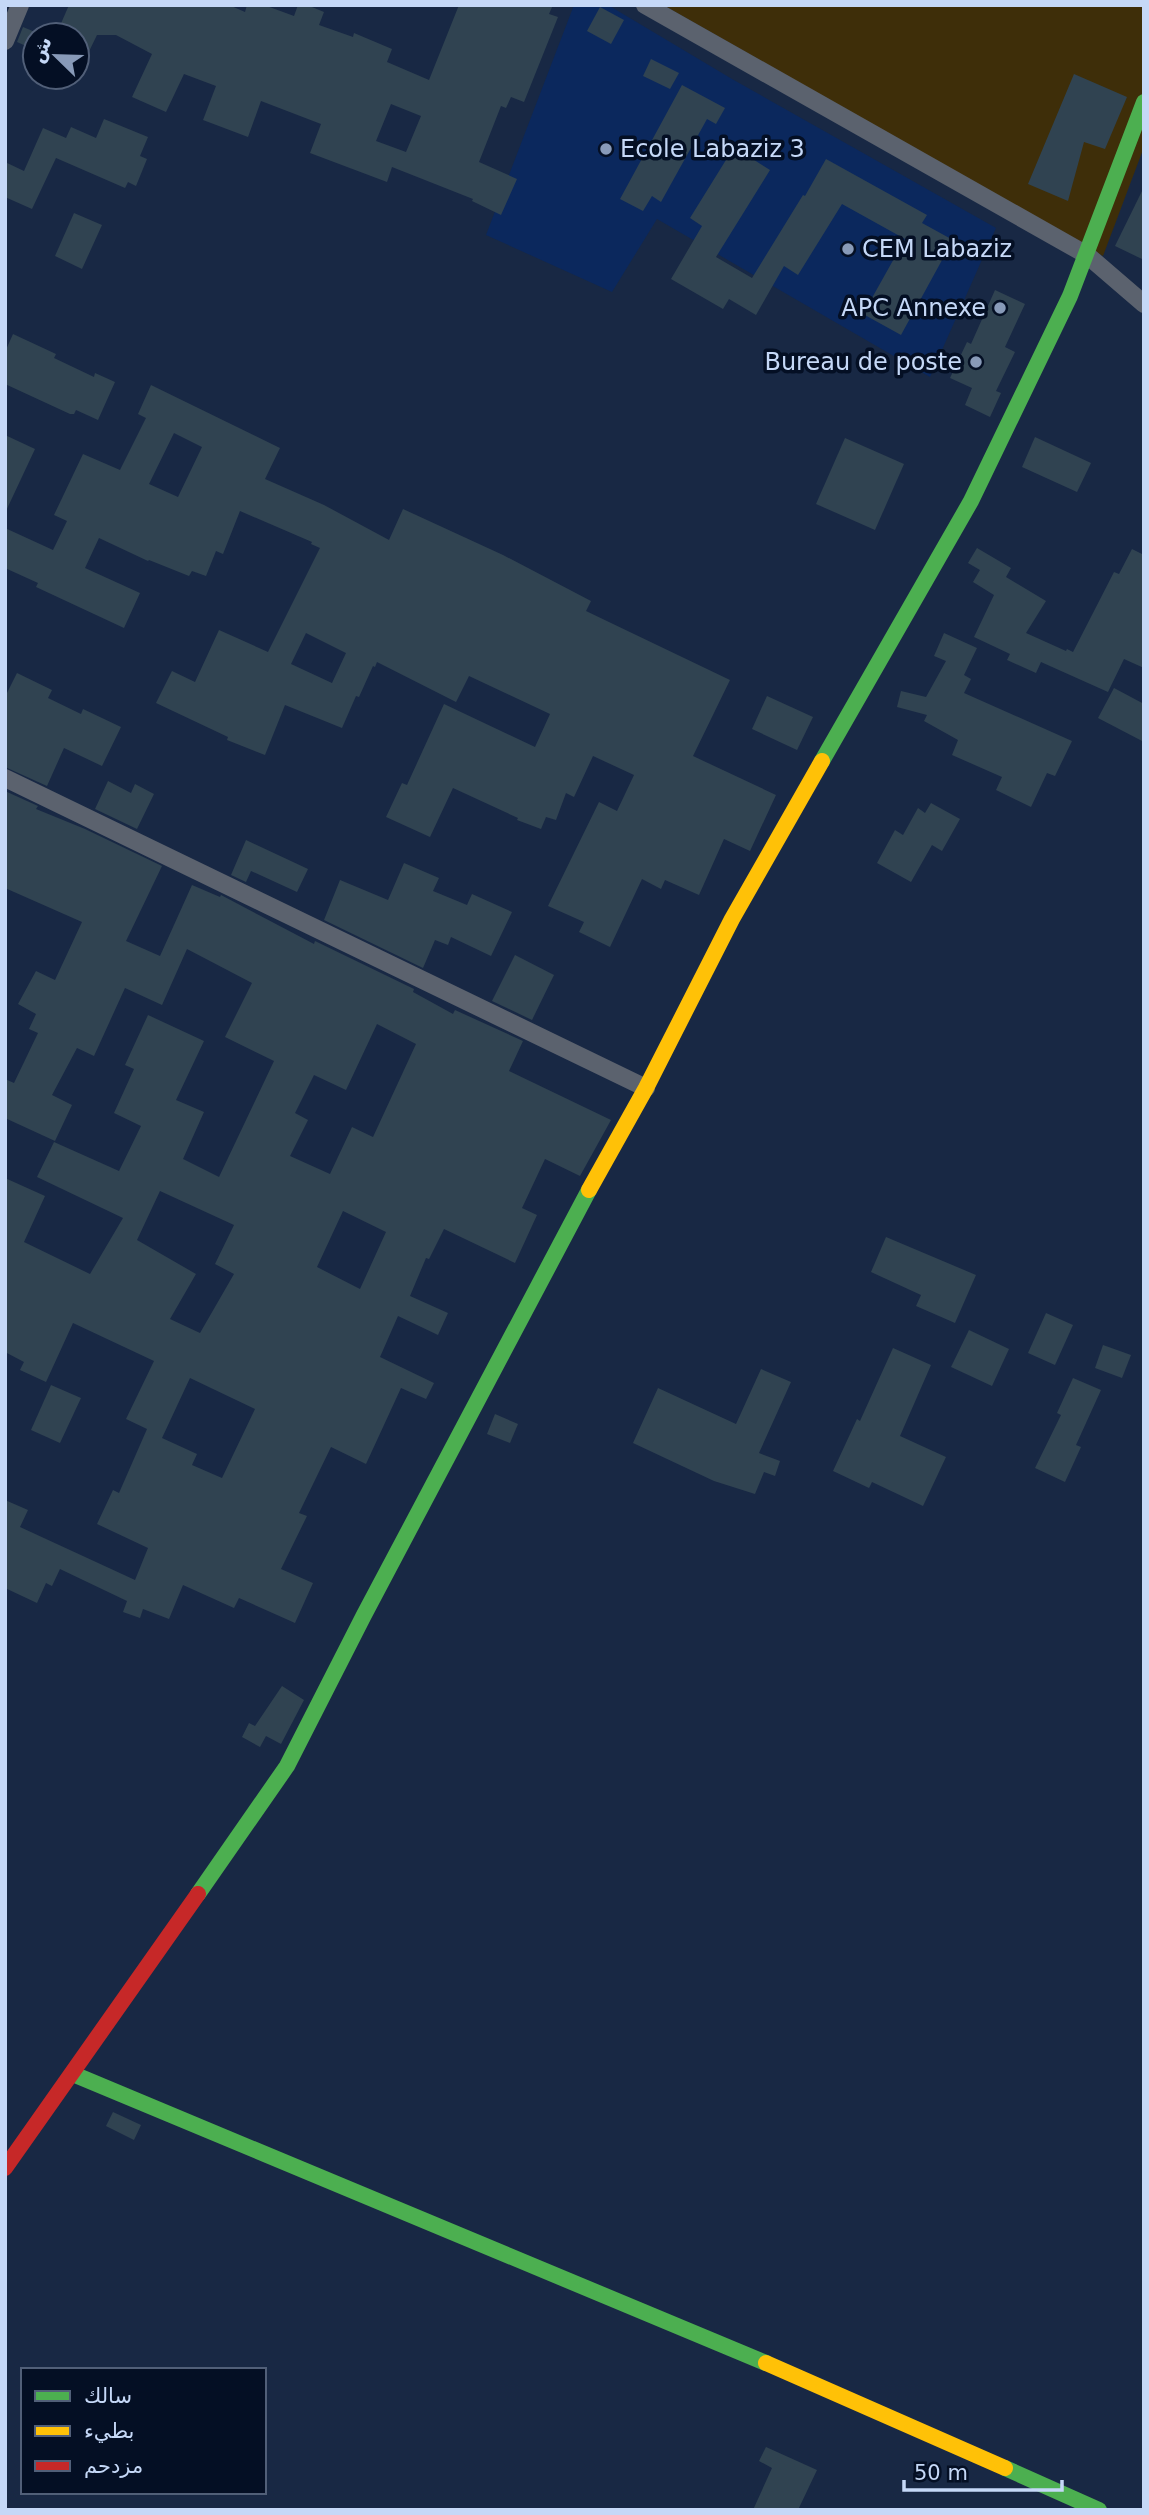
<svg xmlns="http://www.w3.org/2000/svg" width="1149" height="2515" font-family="'DejaVu Sans','Noto Naskh Arabic',sans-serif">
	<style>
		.built { fill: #0b285d }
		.green { fill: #3e2e09 }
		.building { fill: #304351; fill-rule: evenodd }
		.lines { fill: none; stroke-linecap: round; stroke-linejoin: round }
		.street { stroke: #5b626e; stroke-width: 18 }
		.fast { stroke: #4caf50; stroke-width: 16 }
		.slow { stroke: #ffc107; stroke-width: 16 }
		.jam { stroke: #c62828; stroke-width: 16 }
		.poi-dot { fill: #889ab8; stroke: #040f24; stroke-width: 2.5 }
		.labels { text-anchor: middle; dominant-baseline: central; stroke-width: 7; stroke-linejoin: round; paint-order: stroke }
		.poi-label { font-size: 24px; fill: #c5d8f7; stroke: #040f24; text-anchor: start }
	</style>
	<rect width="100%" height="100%" fill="#182844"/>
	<!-- built -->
	<polygon class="built" points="574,5 608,5 732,79 996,228 930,377 657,219 612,292 486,235"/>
	<!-- green -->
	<polygon class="green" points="663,5 1144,5 1144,147 1103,256"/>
	<!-- building -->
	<g class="building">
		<path d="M 69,5 L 229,5 L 245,12 L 247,5 L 264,5 L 294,16 L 298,5 L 307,5 L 324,12 L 319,25 L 353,37 L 354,33 L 392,49 L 387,62 L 429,80 L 459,5 L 553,5 L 549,14 L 558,17 L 524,102 L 511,97 L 506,108 L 501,106 L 479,162 L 517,179 L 501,215 L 472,201 L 473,199 L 392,167 L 387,182 L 310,153 L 321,124 L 261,101 L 248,137 L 203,120 L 216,86 L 184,74 L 166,112 L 132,97 L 152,54 L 116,35 L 97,35 L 77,76 L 77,35 L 56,35 ZM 391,104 L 421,116 L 406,152 L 376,141 Z"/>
		<polygon points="600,7 624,20 611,44 587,31"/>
		<polygon points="23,27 35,32 35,50 17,42"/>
		<polygon points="651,59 679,73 670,89 643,76"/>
		<polygon points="1074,74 1127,97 1105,149 1084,142 1068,201 1028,184"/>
		<polygon points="682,85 725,108 716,124 707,119 661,202 652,196 643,211 620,199"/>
		<polygon points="104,119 148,137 140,156 147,159 136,186 128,182 125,188 56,158 32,209 5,197 5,162 24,171 43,128 66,138 71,127 96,138"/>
		<polygon points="734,147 770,170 716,257 752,278 803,195 805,196 826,159 927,215 922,223 953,240 901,335 863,314 905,239 842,204 798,275 784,266 756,315 729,299 723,309 671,279 702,226 690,218"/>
		<polygon points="1144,187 1144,260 1115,246"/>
		<polygon points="74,213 102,225 82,269 55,256"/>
		<polygon points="995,290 1025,304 1005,347 1015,352 996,391 1001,393 990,417 965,405 972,388 950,378 967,342 971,344"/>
		<polygon points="13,334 56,354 54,358 94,377 95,373 115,382 98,420 76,410 74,414 70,414 5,384 5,352"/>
		<path d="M 151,385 L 280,448 L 265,479 L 324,505 L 389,540 L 403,509 L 503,555 L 591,601 L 586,611 L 730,680 L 693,756 L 776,795 L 750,851 L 724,839 L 699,895 L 665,880 L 661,889 L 642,879 L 610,947 L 579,932 L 584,922 L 548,906 L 599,802 L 617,811 L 634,775 L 593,756 L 574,797 L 566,793 L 556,820 L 546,817 L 541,829 L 517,820 L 518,818 L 453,788 L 430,837 L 386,817 L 402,783 L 407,785 L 444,704 L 535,747 L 550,714 L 469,676 L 456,702 L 377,662 L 375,667 L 373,666 L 359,697 L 356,696 L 342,728 L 285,705 L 265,755 L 227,740 L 228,737 L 156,703 L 172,671 L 195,682 L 219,630 L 268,652 L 320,548 L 311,544 L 312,542 L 240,511 L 223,554 L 216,551 L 206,576 L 192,571 L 189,576 L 149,560 L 148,561 L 99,538 L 85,568 L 140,593 L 124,628 L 36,587 L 38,583 L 5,568 L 5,528 L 53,550 L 67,521 L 54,515 L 83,454 L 120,470 L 146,418 L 138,414 ZM 174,433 L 202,447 L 178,497 L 149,484 ZM 306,633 L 346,653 L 332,683 L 291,664 Z"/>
		<polygon points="5,435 35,449 5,513"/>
		<polygon points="1035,437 1091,463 1077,492 1022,467"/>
		<polygon points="845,438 904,464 875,530 816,504"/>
		<polygon points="977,548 1011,568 1006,577 1046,601 1026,633 1066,651 1067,649 1073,652 1114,572 1119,574 1132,549 1144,555 1144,668 1124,659 1108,692 1041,662 1036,673 1007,660 1010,654 974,637 994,595 973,582 980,570 968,563"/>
		<polygon points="944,633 977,648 964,675 971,679 964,693 1072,741 1055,776 1047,773 1031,807 996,790 1002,777 952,755 958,740 924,721 927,715 897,707 901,691 926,697 946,661 934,656"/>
		<polygon points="17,673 52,690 48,698 81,714 83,709 121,727 102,766 64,748 47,786 5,767 5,697"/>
		<polygon points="1114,688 1144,704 1144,742 1098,718"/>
		<polygon points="767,696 813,717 797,750 752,729"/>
		<polygon points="108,781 131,793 135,784 154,794 137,829 95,809"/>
		<path d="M 5,791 L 38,806 L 36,809 L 85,829 L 162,866 L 126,941 L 160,956 L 192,885 L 220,897 L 221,895 L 314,944 L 315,941 L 414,989 L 413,992 L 453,1014 L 455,1010 L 523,1041 L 509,1071 L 611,1120 L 580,1176 L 545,1159 L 522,1208 L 537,1215 L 515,1263 L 444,1229 L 429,1259 L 426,1258 L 410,1296 L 448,1313 L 438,1335 L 398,1316 L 380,1357 L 434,1383 L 426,1399 L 401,1388 L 366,1464 L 331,1447 L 299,1513 L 307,1516 L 281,1569 L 313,1583 L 295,1623 L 239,1598 L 234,1608 L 183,1585 L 169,1619 L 143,1609 L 140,1618 L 123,1612 L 127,1601 L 60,1569 L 52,1586 L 46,1583 L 37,1603 L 5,1588 L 5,1500 L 28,1510 L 20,1527 L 135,1580 L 148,1548 L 97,1524 L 113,1490 L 119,1493 L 147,1429 L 126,1419 L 154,1361 L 73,1323 L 46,1382 L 20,1370 L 24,1362 L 5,1352 L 5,1178 L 45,1196 L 24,1242 L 90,1274 L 123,1218 L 37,1177 L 54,1142 L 119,1171 L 141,1126 L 114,1113 L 134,1069 L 125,1065 L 148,1015 L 204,1041 L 176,1100 L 204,1112 L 183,1159 L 219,1177 L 274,1061 L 225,1037 L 252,983 L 187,949 L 162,1005 L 125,988 L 94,1056 L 77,1048 L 52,1095 L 72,1105 L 55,1141 L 5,1118 L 5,1079 L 14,1083 L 38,1033 L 29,1029 L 36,1014 L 18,1004 L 36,971 L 55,980 L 82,922 L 5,888 ZM 377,1024 L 416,1044 L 373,1137 L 352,1127 L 330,1174 L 290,1156 L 308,1120 L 295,1113 L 314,1075 L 346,1090 ZM 160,1191 L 234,1225 L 215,1264 L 234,1274 L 200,1333 L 170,1319 L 196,1274 L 137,1240 ZM 343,1211 L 386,1232 L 360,1289 L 317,1267 ZM 190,1378 L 255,1409 L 222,1478 L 192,1465 L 197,1454 L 162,1438 Z"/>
		<polygon points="931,803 960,819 942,851 932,845 911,882 877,863 895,830 903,835 918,808 925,813"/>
		<polygon points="246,840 308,869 297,892 251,871 246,882 231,875"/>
		<polygon points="404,863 439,878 433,891 467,905 472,894 512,912 491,956 451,937 448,945 435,940 423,968 324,920 340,880 388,900"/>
		<polygon points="515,955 554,975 532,1020 492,1001"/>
		<polygon points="886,1237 976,1275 955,1323 916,1306 921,1295 871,1272"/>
		<polygon points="1046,1313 1073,1325 1055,1365 1028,1353"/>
		<polygon points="969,1330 1009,1349 992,1386 951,1367"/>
		<polygon points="1103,1345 1131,1355 1122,1378 1095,1368"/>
		<polygon points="893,1348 931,1365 900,1436 946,1457 923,1506 872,1482 869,1488 833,1471 857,1419 860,1421"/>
		<polygon points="761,1369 791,1382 759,1453 780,1461 775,1476 764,1472 755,1494 714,1481 633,1443 658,1388 736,1424"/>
		<polygon points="1073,1378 1101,1390 1076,1445 1081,1447 1065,1482 1035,1468 1061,1415 1057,1413"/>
		<polygon points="51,1385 81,1398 60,1443 31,1430"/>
		<polygon points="495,1414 518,1424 510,1443 487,1434"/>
		<polygon points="282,1686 304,1700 281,1744 266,1736 260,1747 242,1737 249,1723 255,1726"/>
		<polygon points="113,2112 141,2125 134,2140 106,2126"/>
		<polygon points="766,2447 817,2470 798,2510 753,2510 772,2468 759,2461"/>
	</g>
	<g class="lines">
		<!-- street -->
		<g class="street">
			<polyline points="645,5 1087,255 1144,304"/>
			<polyline points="5,41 20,5"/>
			<polyline points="5,778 646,1088"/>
		</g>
		<!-- fast -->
		<g class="fast">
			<polyline points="822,761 971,501 1070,296 1144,102"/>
			<polyline points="198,1894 287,1766 364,1615 589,1190"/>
			<polyline points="73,2074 766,2363"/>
			<polyline points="1005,2468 1099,2510"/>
		</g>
		<!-- slow -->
		<g class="slow">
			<polyline points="589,1190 646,1088 732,919 822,761"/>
			<polyline points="766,2363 1005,2468"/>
		</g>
		<!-- jam -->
		<polyline class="jam" points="5,2168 198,1894"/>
	</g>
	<!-- markers -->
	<g class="poi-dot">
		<circle cx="606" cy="149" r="7"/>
		<circle cx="848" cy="249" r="7"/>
		<circle cx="1000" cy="308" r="7"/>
		<circle cx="976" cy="362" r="7"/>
	</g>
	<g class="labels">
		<!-- poi labels -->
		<g class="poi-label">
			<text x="620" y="149">Ecole Labaziz 3</text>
			<text x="862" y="249">CEM Labaziz</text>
			<text x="986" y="308" text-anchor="end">APC Annexe</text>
			<text x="962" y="362" text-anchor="end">Bureau de poste</text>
		</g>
	</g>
	<!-- border -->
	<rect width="1149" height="2515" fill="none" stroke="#c5d8f7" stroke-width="14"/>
	<!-- legend -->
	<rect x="21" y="2368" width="245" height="126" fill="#040f24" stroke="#515f78" stroke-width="2"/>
	<rect x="35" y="2391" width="35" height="10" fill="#4caf50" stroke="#515f78" stroke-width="2"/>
	<text x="84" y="2403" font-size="21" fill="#c5d8f7">سالك</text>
	<rect x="35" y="2426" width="35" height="10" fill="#ffc107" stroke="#515f78" stroke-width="2"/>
	<text x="84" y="2438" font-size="21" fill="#c5d8f7">بطيء</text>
	<rect x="35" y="2461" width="35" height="10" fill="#c62828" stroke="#515f78" stroke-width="2"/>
	<text x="84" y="2473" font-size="21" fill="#c5d8f7">مزدحم</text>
	<!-- north arrow -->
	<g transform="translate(56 56) rotate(293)"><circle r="33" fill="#040f24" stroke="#515f78" stroke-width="2"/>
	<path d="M0-5L12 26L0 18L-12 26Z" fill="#889ab8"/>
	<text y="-10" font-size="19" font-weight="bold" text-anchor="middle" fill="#c5d8f7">ش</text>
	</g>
	<!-- scale -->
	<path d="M904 2480v10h158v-10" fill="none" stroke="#c5d8f7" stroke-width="3.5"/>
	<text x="914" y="2480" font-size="21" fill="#c5d8f7" stroke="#040f24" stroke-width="5" paint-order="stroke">50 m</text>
</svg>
